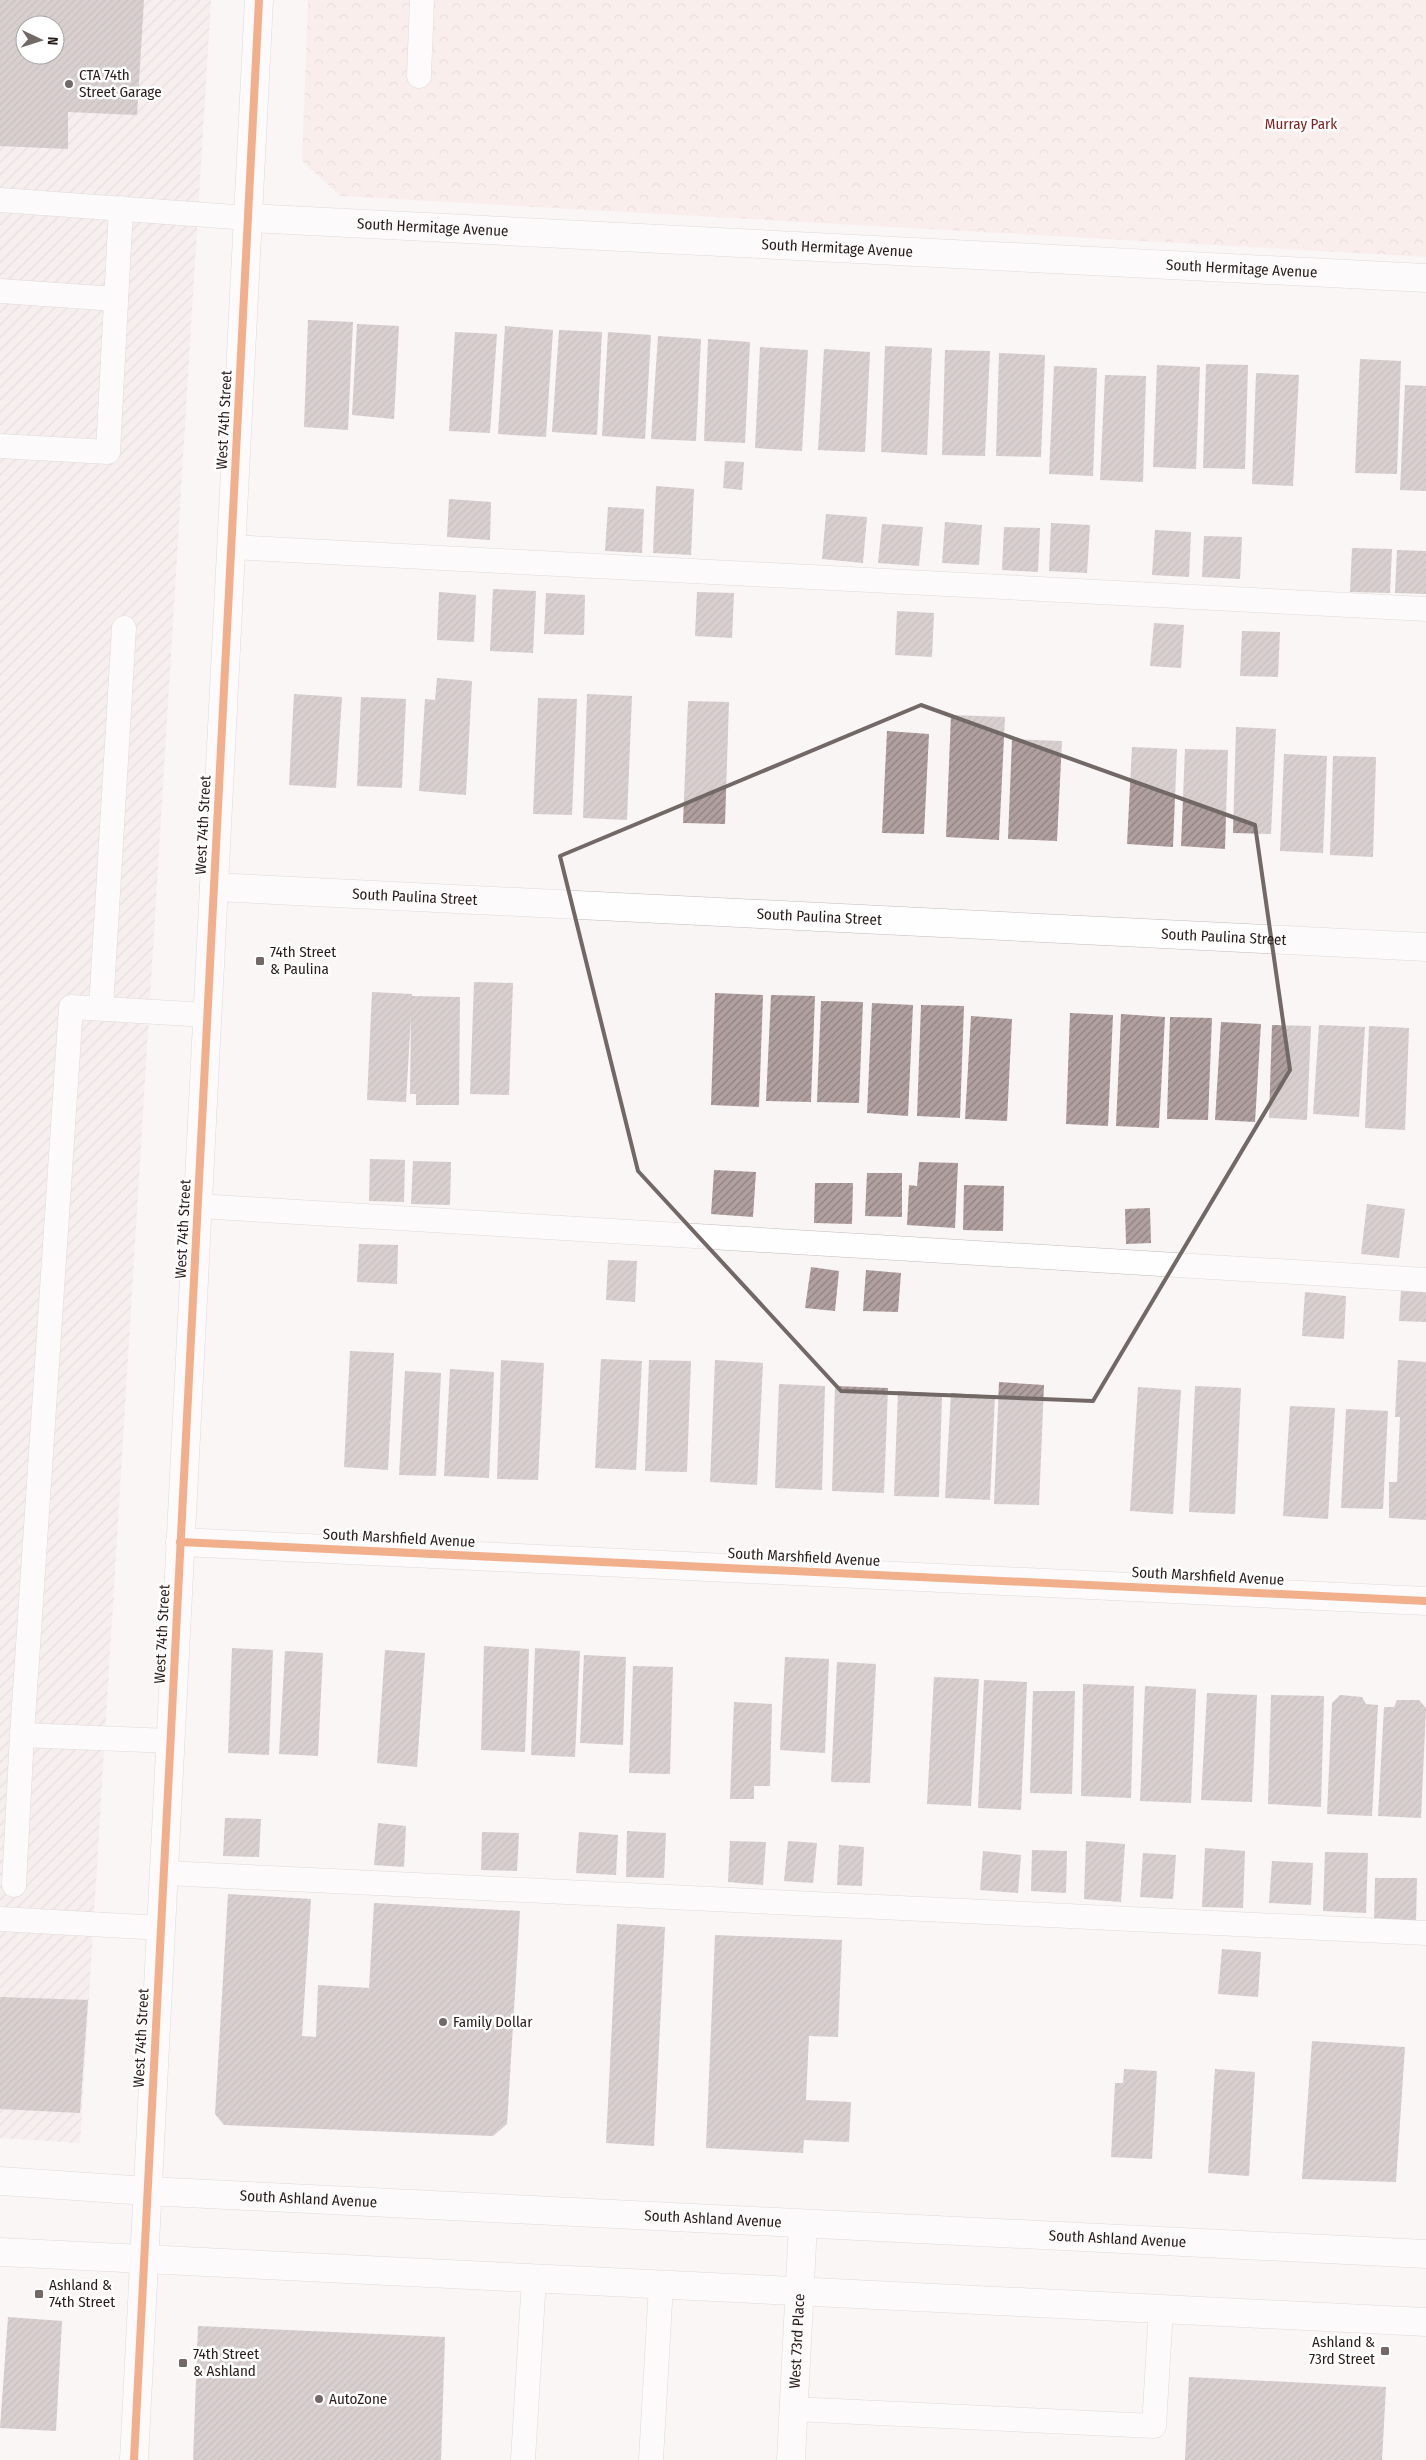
<svg xmlns="http://www.w3.org/2000/svg" width="1426" height="2460" font-family="'Fira Sans Condensed',sans-serif">
	<style>
		.industrial { fill: url(#industrial-furrows); fill-rule: evenodd }
		.park { fill: url(#park-crowns) }
		.building { fill: url(#building-hatch); fill-rule: evenodd }
		.lines { fill: none; stroke-linecap: round; stroke-linejoin: round }
		.lane-casing { stroke: #c3bbba; stroke-width: 25 }
		.street-casing { stroke: #c3bbba; stroke-width: 29 }
		.secondary-casing { stroke: #c3bbba; stroke-width: 29 }
		.lane { stroke: #fefefe; stroke-width: 24 }
		.street { stroke: #fefefe; stroke-width: 28 }
		.secondary { stroke: #fefefe; stroke-width: 28 }
		.cycleway-casing { stroke: #fff; stroke-width: 11 }
		.cycleway { stroke: #e8590c; stroke-width: 8 }
		.marked { fill: none; stroke: #726967; stroke-width: 4; stroke-linejoin: round }
		.poi-dot { fill: #726967; stroke: #fff; stroke-width: 2 }
		.labels { text-anchor: middle; dominant-baseline: central; stroke-width: 5; stroke-linejoin: round; paint-order: stroke }
		.poi-label { font-size: 15px; fill: #291d1b; stroke: #fff; text-anchor: start }
		.park-label { font-size: 15px; fill: #812220; stroke: #fff }
		.street-label { font-size: 15px; fill: #291d1b; stroke: #fff }
	</style>
	<defs>
		<pattern id="industrial-furrows" width="10" height="10" patternUnits="userSpaceOnUse" patternTransform="scale(1.25)"><rect width="10" height="10" fill="#f3e6e5"/><path d="M-1 1l2-2M0 10L10 0M9 11l2-2" fill="none" stroke="#d0c5c4"/></pattern>
		<pattern id="park-crowns" width="20" height="18" patternUnits="userSpaceOnUse" patternTransform="scale(1.25)"><rect width="20" height="18" fill="#fbe4e2"/><path d="M2 6a3 3 0 1 1 6 0M12 15a3 3 0 1 1 6 0" fill="none" stroke="#d7c3c1"/></pattern>
		<pattern id="building-hatch" width="6" height="6" patternUnits="userSpaceOnUse" patternTransform="scale(1.25)"><rect width="6" height="6" fill="#b0a09f"/><path d="M-1 1l2-2M0 6l6-6M5 7l2-2" fill="none" stroke="#8f8281"/></pattern>
	</defs>
	<rect width="100%" height="100%" fill="#faf5f5"/>
	<!-- industrial -->
	<path class="industrial" d="M 0,0 L 211,0 L 80,2143 L 0,2138 ZM 25,25 L 55,25 L 55,55 L 25,55 Z"/>
	<!-- park -->
	<polygon class="park" points="308,0 1426,0 1426,257 340,196 302,161"/>
	<!-- building -->
	<g class="building">
		<path d="M 0,0 L 144,0 L 137,115 L 68,112 L 68,149 L 0,146 ZM 25,25 L 55,25 L 55,55 L 25,55 Z"/>
		<polygon points="308,320 353,322 348,430 304,427"/>
		<polygon points="357,324 399,326 394,419 352,415"/>
		<polygon points="505,326 553,330 546,437 498,434"/>
		<polygon points="559,330 602,332 597,435 552,432"/>
		<polygon points="455,332 497,334 490,433 449,431"/>
		<polygon points="608,332 651,335 645,439 602,436"/>
		<polygon points="658,336 701,339 696,441 651,439"/>
		<polygon points="708,339 750,342 745,443 704,441"/>
		<polygon points="885,346 932,348 927,455 881,452"/>
		<polygon points="760,347 808,350 802,451 755,448"/>
		<polygon points="824,349 870,352 865,452 818,450"/>
		<polygon points="945,350 990,351 985,456 942,455"/>
		<polygon points="999,353 1045,355 1041,457 996,456"/>
		<polygon points="1360,359 1401,361 1397,474 1355,473"/>
		<polygon points="1206,364 1248,365 1245,469 1203,468"/>
		<polygon points="1157,365 1200,367 1196,469 1153,467"/>
		<polygon points="1054,366 1097,368 1093,476 1049,474"/>
		<polygon points="1256,373 1299,375 1293,486 1252,484"/>
		<polygon points="1105,375 1146,376 1143,482 1100,480"/>
		<polygon points="1405,385 1426,386 1426,491 1400,490"/>
		<polygon points="725,461 744,462 742,490 723,488"/>
		<polygon points="656,486 694,489 691,555 653,553"/>
		<polygon points="449,499 491,502 490,540 447,537"/>
		<polygon points="608,507 644,509 642,553 605,551"/>
		<polygon points="826,514 867,517 863,563 822,559"/>
		<polygon points="945,522 982,525 979,565 942,563"/>
		<polygon points="1051,523 1090,525 1087,573 1049,571"/>
		<polygon points="882,524 923,527 919,566 878,563"/>
		<polygon points="1004,527 1040,528 1038,572 1002,570"/>
		<polygon points="1155,530 1191,532 1189,577 1152,575"/>
		<polygon points="1204,536 1242,537 1240,579 1202,577"/>
		<polygon points="1352,548 1392,549 1390,593 1350,592"/>
		<polygon points="1397,550 1426,551 1426,594 1395,593"/>
		<polygon points="493,589 536,591 533,653 490,651"/>
		<polygon points="439,592 476,595 474,642 437,640"/>
		<polygon points="697,592 734,593 732,638 695,636"/>
		<polygon points="546,593 585,595 584,635 544,634"/>
		<polygon points="897,611 934,613 932,657 895,655"/>
		<polygon points="1154,623 1184,625 1181,668 1150,666"/>
		<polygon points="1242,631 1280,632 1278,677 1240,676"/>
		<polygon points="437,678 472,681 466,795 419,791 425,699 435,700"/>
		<polygon points="294,694 342,697 336,788 289,785"/>
		<polygon points="587,694 632,696 627,820 583,818"/>
		<polygon points="361,697 406,699 402,788 357,786"/>
		<polygon points="538,698 577,699 572,815 533,814"/>
		<polygon points="688,701 729,702 725,824 683,823"/>
		<polygon points="951,715 1005,717 999,840 946,837"/>
		<polygon points="1236,727 1276,729 1271,834 1233,833"/>
		<polygon points="887,731 929,734 924,834 882,833"/>
		<polygon points="1012,739 1062,741 1057,841 1008,839"/>
		<polygon points="1132,747 1177,749 1173,847 1127,844"/>
		<polygon points="1185,749 1228,750 1225,849 1181,846"/>
		<polygon points="1284,754 1327,756 1323,853 1280,851"/>
		<polygon points="1333,756 1376,757 1373,857 1330,855"/>
		<polygon points="474,982 513,983 509,1095 470,1094"/>
		<polygon points="372,992 412,994 412,996 460,997 459,1105 416,1105 416,1094 410,1094 411,1016 406,1102 367,1100"/>
		<polygon points="715,993 763,995 759,1107 711,1105"/>
		<polygon points="771,995 815,996 811,1102 766,1101"/>
		<polygon points="821,1001 863,1002 859,1103 817,1102"/>
		<polygon points="872,1003 913,1005 908,1116 867,1113"/>
		<polygon points="921,1005 964,1006 960,1118 917,1116"/>
		<polygon points="1070,1013 1113,1015 1108,1126 1066,1124"/>
		<polygon points="1121,1014 1165,1017 1159,1128 1116,1126"/>
		<polygon points="971,1016 1012,1019 1007,1121 965,1119"/>
		<polygon points="1170,1017 1212,1018 1208,1120 1167,1119"/>
		<polygon points="1221,1022 1261,1024 1255,1122 1215,1120"/>
		<polygon points="1272,1025 1311,1026 1307,1120 1269,1118"/>
		<polygon points="1319,1025 1365,1027 1359,1117 1313,1114"/>
		<polygon points="1369,1026 1409,1028 1405,1130 1365,1128"/>
		<polygon points="370,1159 405,1160 404,1202 369,1201"/>
		<polygon points="413,1161 451,1162 450,1205 411,1204"/>
		<polygon points="919,1162 958,1163 955,1228 907,1225 909,1185 917,1186"/>
		<polygon points="714,1170 756,1172 753,1217 711,1214"/>
		<polygon points="867,1173 902,1173 902,1217 865,1216"/>
		<polygon points="815,1183 853,1183 852,1224 814,1223"/>
		<polygon points="964,1185 1004,1186 1003,1231 963,1230"/>
		<polygon points="1367,1204 1405,1209 1399,1258 1361,1254"/>
		<polygon points="1150,1208 1151,1243 1126,1244 1125,1209"/>
		<polygon points="359,1244 398,1245 397,1284 357,1282"/>
		<polygon points="608,1260 637,1261 635,1302 606,1300"/>
		<polygon points="811,1267 839,1271 835,1311 805,1308"/>
		<polygon points="866,1270 901,1273 898,1312 863,1311"/>
		<polygon points="1401,1290 1426,1292 1426,1322 1399,1321"/>
		<polygon points="1305,1292 1346,1296 1344,1339 1302,1336"/>
		<polygon points="350,1351 394,1353 388,1470 344,1467"/>
		<polygon points="601,1359 642,1361 636,1470 595,1468"/>
		<polygon points="501,1360 544,1363 538,1480 497,1479"/>
		<polygon points="649,1360 691,1361 687,1472 645,1471"/>
		<polygon points="715,1360 763,1363 757,1485 710,1482"/>
		<polygon points="1398,1360 1426,1362 1426,1520 1389,1518 1389,1482 1397,1482 1400,1417 1395,1417"/>
		<polygon points="450,1369 494,1372 489,1478 444,1476"/>
		<polygon points="405,1371 441,1373 436,1476 399,1475"/>
		<polygon points="999,1382 1044,1385 1039,1505 994,1504"/>
		<polygon points="779,1384 825,1386 822,1490 775,1488"/>
		<polygon points="835,1386 888,1388 884,1493 832,1491"/>
		<polygon points="1195,1386 1241,1388 1235,1514 1189,1512"/>
		<polygon points="1138,1387 1181,1390 1173,1514 1130,1511"/>
		<polygon points="898,1391 942,1394 939,1497 894,1496"/>
		<polygon points="951,1393 995,1396 990,1500 945,1498"/>
		<polygon points="1290,1406 1335,1408 1328,1519 1283,1516"/>
		<polygon points="1346,1409 1388,1411 1383,1509 1341,1508"/>
		<polygon points="484,1646 529,1649 525,1752 481,1750"/>
		<polygon points="232,1648 273,1650 269,1755 228,1753"/>
		<polygon points="535,1648 580,1651 575,1757 531,1755"/>
		<polygon points="385,1650 425,1653 417,1767 377,1763"/>
		<polygon points="285,1651 323,1653 318,1756 279,1754"/>
		<polygon points="584,1655 626,1657 623,1745 580,1743"/>
		<polygon points="785,1657 829,1659 825,1753 780,1750"/>
		<polygon points="837,1662 876,1664 870,1783 831,1782"/>
		<polygon points="633,1666 673,1667 670,1774 629,1773"/>
		<polygon points="934,1677 979,1679 971,1806 927,1804"/>
		<polygon points="984,1680 1027,1682 1021,1810 978,1808"/>
		<polygon points="1083,1684 1134,1686 1131,1798 1081,1796"/>
		<polygon points="1145,1686 1196,1689 1191,1803 1140,1801"/>
		<polygon points="1033,1691 1075,1691 1072,1794 1030,1793"/>
		<polygon points="1207,1693 1257,1695 1252,1802 1201,1800"/>
		<polygon points="1271,1695 1324,1696 1321,1807 1268,1804"/>
		<polygon points="1340,1695 1362,1697 1366,1704 1378,1705 1372,1816 1327,1814 1332,1703"/>
		<polygon points="1397,1700 1419,1700 1426,1708 1421,1818 1378,1816 1384,1707 1394,1707"/>
		<polygon points="734,1702 772,1704 770,1786 754,1786 754,1799 730,1799"/>
		<polygon points="225,1818 261,1819 259,1857 223,1856"/>
		<polygon points="378,1823 406,1826 404,1867 374,1865"/>
		<polygon points="627,1831 666,1833 664,1878 626,1877"/>
		<polygon points="482,1832 519,1833 517,1871 481,1870"/>
		<polygon points="579,1832 618,1835 616,1875 576,1873"/>
		<polygon points="730,1841 766,1842 763,1885 728,1882"/>
		<polygon points="788,1841 817,1843 813,1883 784,1881"/>
		<polygon points="1086,1841 1125,1844 1121,1902 1084,1899"/>
		<polygon points="839,1845 864,1847 862,1886 837,1885"/>
		<polygon points="1205,1848 1245,1851 1243,1908 1202,1907"/>
		<polygon points="1032,1850 1067,1851 1066,1893 1031,1891"/>
		<polygon points="983,1851 1021,1855 1018,1893 980,1890"/>
		<polygon points="1325,1852 1368,1853 1366,1913 1323,1911"/>
		<polygon points="1143,1853 1176,1855 1173,1899 1140,1897"/>
		<polygon points="1272,1861 1313,1863 1311,1905 1269,1903"/>
		<polygon points="1375,1878 1417,1878 1416,1922 1374,1922"/>
		<polygon points="228,1894 311,1899 302,2036 316,2037 318,1985 369,1988 374,1903 520,1911 507,2124 493,2136 224,2125 215,2114"/>
		<polygon points="617,1924 665,1927 654,2146 606,2143"/>
		<polygon points="715,1935 842,1940 838,2037 809,2036 806,2100 851,2102 849,2142 804,2140 803,2153 706,2148"/>
		<polygon points="1222,1949 1261,1952 1258,1997 1218,1994"/>
		<polygon points="0,1997 88,2000 80,2113 0,2109"/>
		<polygon points="1312,2041 1405,2047 1396,2182 1302,2179"/>
		<polygon points="1124,2069 1157,2071 1152,2159 1111,2157 1115,2083 1123,2083"/>
		<polygon points="1215,2069 1255,2072 1249,2176 1208,2173"/>
		<polygon points="8,2317 62,2321 56,2431 0,2428"/>
		<polygon points="198,2326 445,2337 441,2460 193,2460"/>
		<polygon points="1189,2377 1386,2387 1382,2460 1185,2460"/>
	</g>
	<g class="lines">
		<defs>
			<g id="lane">
				<polyline points="419,76 422,0"/>
				<polyline points="0,200 248,218"/>
				<polyline points="0,291 116,299"/>
				<polyline points="0,446 108,452 121,208"/>
				<polyline points="231,547 1426,609"/>
				<polyline points="101,1008 124,628"/>
				<polyline points="198,1206 1426,1280"/>
				<polyline points="22,1735 71,1007 207,1015"/>
				<polyline points="164,1873 1426,1933"/>
				<polyline points="14,1885 22,1735 170,1741"/>
				<polyline points="0,1919 161,1928"/>
				<polyline points="793,2409 1154,2426 1161,2309"/>
				<polyline points="523,2460 534,2278"/>
				<polyline points="651,2460 661,2285"/>
			</g>
			<g id="street">
				<path id="s1" d="M 248,218 L 1426,278"/>
				<path id="s2" d="M 214,887 L 1426,947"/>
				<polyline points="180,1542 1426,1601"/>
				<path id="s3" d="M 791,2460 L 803,2224"/>
			</g>
			<g id="secondary">
				<path id="s4" d="M 0,2181 L 147,2191 L 1426,2254"/>
				<polyline points="0,2252 1426,2322"/>
				<polyline points="134,2460 259,0"/>
			</g>
		</defs>
		<!-- lane casing -->
		<use href="#lane" class="lane-casing"/>
		<!-- street casing -->
		<use href="#street" class="street-casing"/>
		<!-- secondary casing -->
		<use href="#secondary" class="secondary-casing"/>
		<!-- lane -->
		<use href="#lane" class="lane"/>
		<!-- street -->
		<use href="#street" class="street"/>
		<!-- secondary -->
		<use href="#secondary" class="secondary"/>
		<defs>
			<g id="cycleway">
				<polyline points="180,1542 1426,1601"/>
				<polyline points="134,2460 259,0"/>
			</g>
		</defs>
		<!-- cycleway casing -->
		<use href="#cycleway" class="cycleway-casing"/>
		<!-- cycleway -->
		<use href="#cycleway" class="cycleway"/>
	</g>
	<!-- marked area -->
	<path d="M0 0H1426V2460H0ZM 921,705 L 1255,825 L 1290,1070 L 1093,1401 L 841,1391 L 638,1171 L 560,856 Z" fill="#faf5f5" fill-opacity=".55" fill-rule="evenodd"/>
	<path class="marked" d="M 921,705 L 1255,825 L 1290,1070 L 1093,1401 L 841,1391 L 638,1171 L 560,856 Z"/>
	<!-- markers -->
	<g class="poi-dot">
		<circle cx="69" cy="84" r="5"/>
		<rect x="255" y="956" width="10" height="10" rx="2.5"/>
		<circle cx="443" cy="2022" r="5"/>
		<rect x="34" y="2289" width="10" height="10" rx="2.5"/>
		<rect x="1380" y="2346" width="10" height="10" rx="2.5"/>
		<rect x="178" y="2358" width="10" height="10" rx="2.5"/>
		<circle cx="319" cy="2399" r="5"/>
	</g>
	<g class="labels">
		<!-- poi labels -->
		<g class="poi-label">
			<text x="79" y="75">CTA 74th<tspan x="79" dy="17">Street Garage</tspan></text>
			<text x="270" y="952">74th Street<tspan x="270" dy="17">&amp; Paulina</tspan></text>
			<text x="453" y="2022">Family Dollar</text>
			<text x="49" y="2285">Ashland &amp;<tspan x="49" dy="17">74th Street</tspan></text>
			<text x="1375" y="2342" text-anchor="end">Ashland &amp;<tspan x="1375" dy="17">73rd Street</tspan></text>
			<text x="193" y="2354">74th Street<tspan x="193" dy="17">&amp; Ashland</tspan></text>
			<text x="329" y="2399">AutoZone</text>
		</g>
		<!-- park labels -->
		<g class="park-label">
			<text x="1301" y="124">Murray Park</text>
		</g>
		<!-- street labels -->
		<g class="street-label">
			<text stroke="none"><textPath href="#s1" startOffset="185">South Hermitage Avenue</textPath></text>
			<text stroke="none"><textPath href="#s1" startOffset="590">South Hermitage Avenue</textPath></text>
			<text stroke="none"><textPath href="#s1" startOffset="995">South Hermitage Avenue</textPath></text>
			<text transform="translate(224 420) rotate(-87)">West 74th Street</text>
			<text transform="translate(203 825) rotate(-87)">West 74th Street</text>
			<text stroke="none"><textPath href="#s2" startOffset="201">South Paulina Street</textPath></text>
			<text stroke="none"><textPath href="#s2" startOffset="606">South Paulina Street</textPath></text>
			<text stroke="none"><textPath href="#s2" startOffset="1011">South Paulina Street</textPath></text>
			<text transform="translate(183 1229) rotate(-87)">West 74th Street</text>
			<text transform="translate(399 1538) rotate(3)">South Marshfield Avenue</text>
			<text transform="translate(804 1557) rotate(3)">South Marshfield Avenue</text>
			<text transform="translate(1208 1576) rotate(3)">South Marshfield Avenue</text>
			<text transform="translate(162 1634) rotate(-87)">West 74th Street</text>
			<text transform="translate(141 2038) rotate(-87)">West 74th Street</text>
			<text stroke="none"><textPath href="#s4" startOffset="309">South Ashland Avenue</textPath></text>
			<text stroke="none"><textPath href="#s4" startOffset="714">South Ashland Avenue</textPath></text>
			<text stroke="none"><textPath href="#s4" startOffset="1119">South Ashland Avenue</textPath></text>
			<text stroke="none"><textPath href="#s3" startOffset="119">West 73rd Place</textPath></text>
		</g>
	</g>
	<!-- north arrow -->
	<g transform="translate(40 40) rotate(94)"><circle r="24" fill="#ffffff" stroke="#a9a5a4"/>
	<path d="M0-4L9 19L0 12L-9 19Z" fill="#726967"/>
	<text y="-8" font-size="14" font-weight="bold" text-anchor="middle" fill="#291d1b">N</text>
	</g>
</svg>
